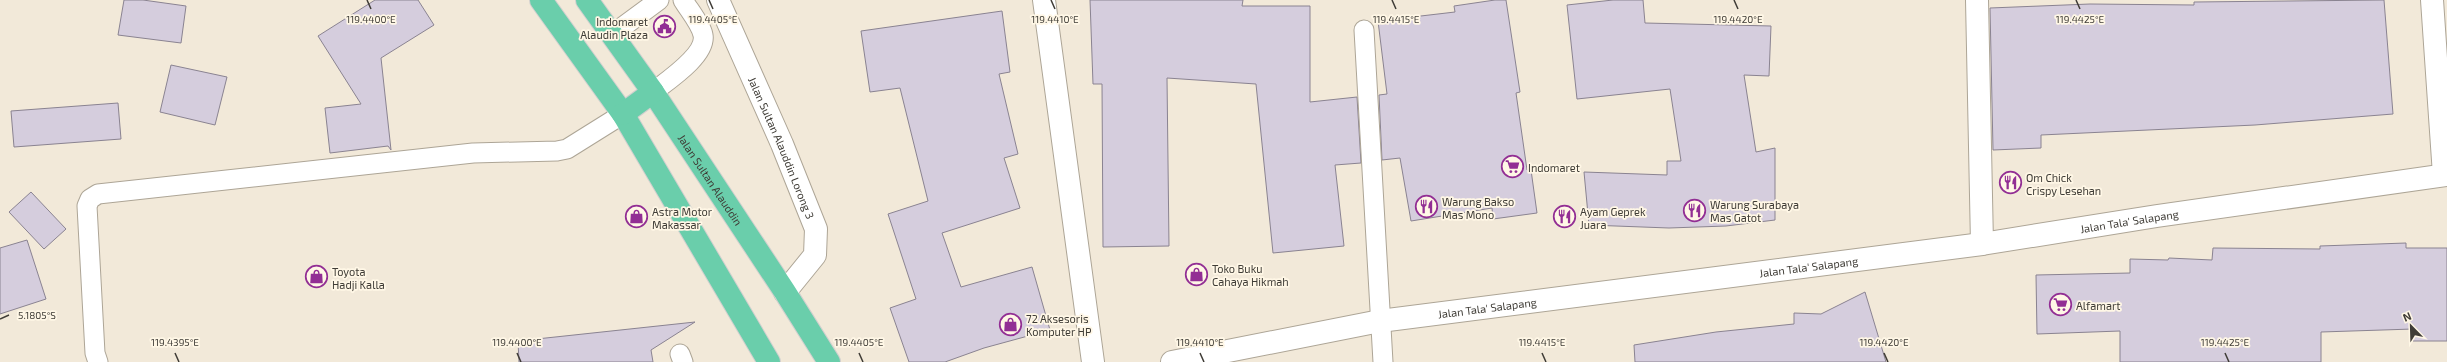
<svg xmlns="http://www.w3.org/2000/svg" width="2447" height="362" font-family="'Exo 2',sans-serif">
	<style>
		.building { fill: #d5cddd; stroke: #8a8391 }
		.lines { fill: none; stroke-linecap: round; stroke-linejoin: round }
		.service-casing { stroke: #ada596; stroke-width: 21 }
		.minor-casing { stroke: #ada596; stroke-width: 24 }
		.secondary-casing { stroke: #ada596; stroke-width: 24 }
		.trunk-casing { stroke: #d1d0cf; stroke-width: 24 }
		.service { stroke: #fff; stroke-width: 19 }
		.minor { stroke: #fff; stroke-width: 22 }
		.secondary { stroke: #fff; stroke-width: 22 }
		.trunk { stroke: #6aceab; stroke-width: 22 }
		.ticks { fill: none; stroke: #3f3c36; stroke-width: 1.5 }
		.labels { text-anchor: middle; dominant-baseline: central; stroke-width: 3.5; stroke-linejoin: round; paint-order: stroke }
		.poi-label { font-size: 11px; fill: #3f3c36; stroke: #fff7e6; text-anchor: start }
		.street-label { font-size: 11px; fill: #3f3c36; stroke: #fff7e6 }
		.ticks-label { font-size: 10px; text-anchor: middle; fill: #3f3c36; stroke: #fff7e6; stroke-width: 3.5; stroke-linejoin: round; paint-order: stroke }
	</style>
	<rect width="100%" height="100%" fill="#f2e9d9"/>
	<!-- building -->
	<g class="building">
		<polygon points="124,0 143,0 186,6 181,43 118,35"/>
		<polygon points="375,0 418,0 434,25 381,58 391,150 388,146 330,153 325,108 361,104 318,36"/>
		<polygon points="1090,0 1243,0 1242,6 1310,6 1310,102 1357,97 1361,163 1335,165 1344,246 1273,253 1256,84 1167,78 1169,246 1103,247 1102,84 1093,84"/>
		<polygon points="1495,0 1506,0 1520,92 1516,93 1527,170 1531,170 1537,213 1493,219 1492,208 1411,221 1400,158 1382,160 1379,95 1387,94 1378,21 1455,12 1454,6"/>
		<polygon points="1613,0 1643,0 1645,23 1771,26 1769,76 1744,75 1756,152 1775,148 1775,220 1726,226 1669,228 1589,225 1584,172 1667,175 1667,161 1681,161 1670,89 1577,99 1567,5"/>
		<polygon points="2384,0 2393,114 2255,125 2041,135 2041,148 1993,150 1990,8 2090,4 2194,5 2194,2"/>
		<polygon points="1002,11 1010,72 999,74 1018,154 1004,158 1020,208 942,233 961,287 1032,267 1050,330 984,348 945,362 909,362 890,308 916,299 888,214 928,201 900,88 870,92 861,31"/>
		<polygon points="171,65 227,77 215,125 160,112"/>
		<polygon points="118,103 121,139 14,147 11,111"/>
		<polygon points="31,192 66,229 44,249 9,212"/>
		<polygon points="27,240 46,299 0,314 0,248"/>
		<polygon points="2406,243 2406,248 2447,248 2447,341 2413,341 2413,329 2321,332 2321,362 2120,362 2120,331 2037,334 2036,275 2130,273 2130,259 2168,260 2169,258 2212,260 2213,248 2320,249 2320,246"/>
		<polygon points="1865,292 1886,362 1635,362 1634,345 1716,332 1794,324 1794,313 1821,314"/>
		<polygon points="695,322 651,350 653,362 519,362 518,341"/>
	</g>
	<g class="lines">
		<defs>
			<g id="service">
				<polyline points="1364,30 1383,362"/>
				<polyline points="613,34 659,0"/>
				<path d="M 653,92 C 667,81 707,55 703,35 C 701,24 689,10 683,0"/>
				<polyline points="680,354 683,362"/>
				<polyline points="98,362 95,353 87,206 90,199 98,194 473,153 557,151 567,149 623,114"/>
			</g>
			<g id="minor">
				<path id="s1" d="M 718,0 L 782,144 L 816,229 L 815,255 L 785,292"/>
				<polyline points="1044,0 1093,362"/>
				<polyline points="1977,0 1982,244"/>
				<polyline points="2432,0 2444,175"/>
			</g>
			<g id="secondary">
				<path id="s2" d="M 1172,362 L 1380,321 L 1982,244 L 2157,216 L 2447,175"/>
			</g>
			<g id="trunk">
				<polyline points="541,0 623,114 769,362"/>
				<path id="s3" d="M 587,0 L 653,92 L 785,292 L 829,362"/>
				<polyline points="623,114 653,92"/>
			</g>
		</defs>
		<!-- service casing -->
		<use href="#service" class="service-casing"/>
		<!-- minor casing -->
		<use href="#minor" class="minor-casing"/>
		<!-- secondary casing -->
		<use href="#secondary" class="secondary-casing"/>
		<!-- trunk casing -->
		<use href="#trunk" class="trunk-casing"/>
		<!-- service -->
		<use href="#service" class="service"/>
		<!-- minor -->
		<use href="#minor" class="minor"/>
		<!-- secondary -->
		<use href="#secondary" class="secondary"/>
		<!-- trunk -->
		<use href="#trunk" class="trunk"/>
	</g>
	<!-- ticks -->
	<path class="ticks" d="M 367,0 L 371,9M 709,0 L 713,9M 1051,0 L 1055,9M 1392,0 L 1396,9M 1734,0 L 1738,9M 2076,0 L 2080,9M 0,319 L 9,315M 175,353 L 179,362M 517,353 L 521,362M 859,353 L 863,362M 1200,353 L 1204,362M 1542,353 L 1546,362M 1884,353 L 1888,362M 2225,353 L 2229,362"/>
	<!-- icons -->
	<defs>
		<symbol id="civic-ring" viewBox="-11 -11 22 22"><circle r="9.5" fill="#fff7e6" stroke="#922e94" stroke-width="1.5"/><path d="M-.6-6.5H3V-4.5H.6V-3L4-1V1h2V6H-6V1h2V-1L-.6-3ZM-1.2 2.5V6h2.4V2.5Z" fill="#922e94"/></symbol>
		<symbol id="supermarket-ring" viewBox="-11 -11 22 22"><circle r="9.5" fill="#fff7e6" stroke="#922e94" stroke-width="1.5"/><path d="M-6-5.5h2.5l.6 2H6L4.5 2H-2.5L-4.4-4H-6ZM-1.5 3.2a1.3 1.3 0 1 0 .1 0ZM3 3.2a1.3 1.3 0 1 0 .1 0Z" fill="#922e94"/></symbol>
		<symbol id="restaurant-ring" viewBox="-11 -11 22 22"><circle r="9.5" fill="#fff7e6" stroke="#922e94" stroke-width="1.5"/><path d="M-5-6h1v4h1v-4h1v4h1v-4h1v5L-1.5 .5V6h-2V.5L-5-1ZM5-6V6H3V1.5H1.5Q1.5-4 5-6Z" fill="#922e94"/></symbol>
		<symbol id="shop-ring" viewBox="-11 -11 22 22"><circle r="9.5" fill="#fff7e6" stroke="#922e94" stroke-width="1.5"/><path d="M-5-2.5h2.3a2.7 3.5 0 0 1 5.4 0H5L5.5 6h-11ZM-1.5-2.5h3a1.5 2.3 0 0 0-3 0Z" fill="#922e94"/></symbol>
	</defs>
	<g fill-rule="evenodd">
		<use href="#civic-ring" x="652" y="14" width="25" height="25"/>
		<use href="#supermarket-ring" x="1500" y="154" width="25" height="25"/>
		<use href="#restaurant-ring" x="1998" y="170" width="25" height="25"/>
		<use href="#restaurant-ring" x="1414" y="194" width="25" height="25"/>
		<use href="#restaurant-ring" x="1682" y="198" width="25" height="25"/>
		<use href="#shop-ring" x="624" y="204" width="25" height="25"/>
		<use href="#restaurant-ring" x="1552" y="204" width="25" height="25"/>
		<use href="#shop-ring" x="1184" y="262" width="25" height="25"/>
		<use href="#shop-ring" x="304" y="264" width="25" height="25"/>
		<use href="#supermarket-ring" x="2048" y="292" width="25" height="25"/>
		<use href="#shop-ring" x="998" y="312" width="25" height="25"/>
	</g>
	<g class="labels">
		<!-- poi labels -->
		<g class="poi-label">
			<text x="648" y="21" text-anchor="end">Indomaret<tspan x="648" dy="13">Alaudin Plaza</tspan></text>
			<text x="1528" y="167">Indomaret</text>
			<text x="2026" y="177">Om Chick<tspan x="2026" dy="13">Crispy Lesehan</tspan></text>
			<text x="1442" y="201">Warung Bakso<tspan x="1442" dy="13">Mas Mono</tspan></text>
			<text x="1710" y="204">Warung Surabaya<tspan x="1710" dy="13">Mas Gatot</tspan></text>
			<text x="652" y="211">Astra Motor<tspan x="652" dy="13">Makassar</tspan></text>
			<text x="1580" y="211">Ayam Geprek<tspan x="1580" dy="13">Juara</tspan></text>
			<text x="1212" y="268">Toko Buku<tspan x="1212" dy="13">Cahaya Hikmah</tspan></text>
			<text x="332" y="271">Toyota<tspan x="332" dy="13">Hadji Kalla</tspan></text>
			<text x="2076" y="305">Alfamart</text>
			<text x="1026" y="318">72 Aksesoris<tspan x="1026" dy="13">Komputer HP</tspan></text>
		</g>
		<!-- street labels -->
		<g class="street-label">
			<text stroke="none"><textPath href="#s1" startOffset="161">Jalan Sultan Alauddin Lorong 3</textPath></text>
			<text stroke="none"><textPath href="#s3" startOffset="218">Jalan Sultan Alauddin</textPath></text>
			<text stroke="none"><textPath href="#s2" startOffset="968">Jalan Tala' Salapang</textPath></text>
			<text stroke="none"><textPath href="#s2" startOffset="644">Jalan Tala' Salapang</textPath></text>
			<text stroke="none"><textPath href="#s2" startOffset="320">Jalan Tala' Salapang</textPath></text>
		</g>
	</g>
	<g class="ticks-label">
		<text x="371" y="23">119.4400°E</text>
		<text x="713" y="23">119.4405°E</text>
		<text x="1055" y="23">119.4410°E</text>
		<text x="1396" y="23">119.4415°E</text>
		<text x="1738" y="23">119.4420°E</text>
		<text x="2080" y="23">119.4425°E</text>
		<text x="37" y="319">5.1805°S</text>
		<text x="175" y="346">119.4395°E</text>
		<text x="517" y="346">119.4400°E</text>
		<text x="859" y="346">119.4405°E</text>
		<text x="1200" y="346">119.4410°E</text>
		<text x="1542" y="346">119.4415°E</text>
		<text x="1884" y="346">119.4420°E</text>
		<text x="2225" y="346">119.4425°E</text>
	</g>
	<!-- north arrow -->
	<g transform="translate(2411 326) rotate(337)" stroke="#fff7e6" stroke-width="3" paint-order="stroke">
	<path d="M0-3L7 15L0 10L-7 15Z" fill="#3f3c36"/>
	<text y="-6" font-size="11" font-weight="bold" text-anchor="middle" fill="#3f3c36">N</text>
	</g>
</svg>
